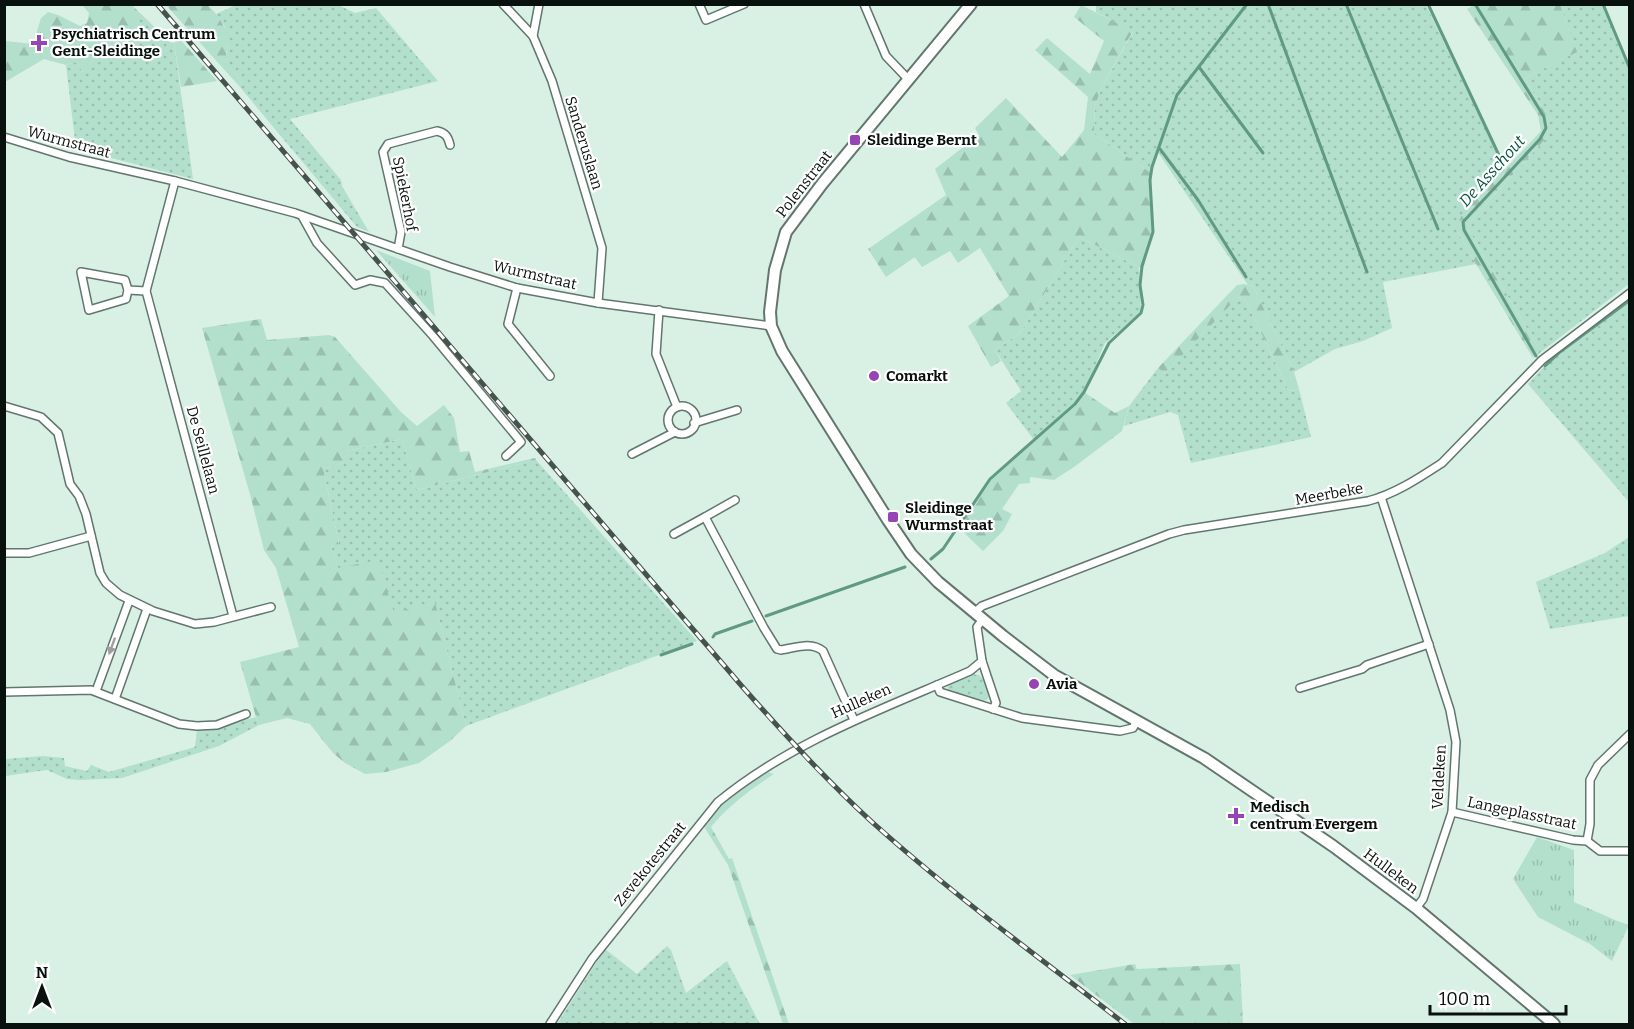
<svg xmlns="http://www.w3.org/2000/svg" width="1634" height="1029" font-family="Bitter,serif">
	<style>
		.grass { fill: url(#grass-dots) }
		.forest { fill: url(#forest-firs) }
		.park { fill: url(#park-tufts) }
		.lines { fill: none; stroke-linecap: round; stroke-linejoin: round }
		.stream { stroke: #619a82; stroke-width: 3 }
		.minor-casing { stroke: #62766d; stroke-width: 10 }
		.secondary-casing { stroke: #62766d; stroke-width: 14 }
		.minor { stroke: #fff; stroke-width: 7 }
		.secondary { stroke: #fff; stroke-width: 10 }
		.rail-casing { stroke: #46524d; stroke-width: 5 }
		.rail { stroke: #fff; stroke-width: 3; stroke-dasharray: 9; stroke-linecap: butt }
		.oneway { fill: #9da09f }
		.poi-dot { fill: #9645b5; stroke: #fff; stroke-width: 2 }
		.labels { text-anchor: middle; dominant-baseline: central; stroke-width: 4.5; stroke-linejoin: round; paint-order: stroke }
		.poi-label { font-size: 15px; font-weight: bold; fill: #09110e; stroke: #fff; text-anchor: start }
		.street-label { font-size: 15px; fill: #09110e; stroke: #fff }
		.water-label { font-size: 16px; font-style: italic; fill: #03543c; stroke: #fff }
	</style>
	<defs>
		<pattern id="grass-dots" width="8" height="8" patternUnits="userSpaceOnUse" patternTransform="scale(1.5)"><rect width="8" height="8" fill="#b3e0cc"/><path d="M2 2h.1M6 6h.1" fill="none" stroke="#99bfae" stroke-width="1.8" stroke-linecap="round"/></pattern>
		<pattern id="forest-firs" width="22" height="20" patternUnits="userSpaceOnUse" patternTransform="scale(1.5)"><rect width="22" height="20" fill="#b3e0cc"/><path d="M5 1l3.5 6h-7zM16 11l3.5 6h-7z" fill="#99bfae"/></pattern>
		<pattern id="park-tufts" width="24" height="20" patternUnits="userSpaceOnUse" patternTransform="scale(1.5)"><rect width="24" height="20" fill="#b3e0cc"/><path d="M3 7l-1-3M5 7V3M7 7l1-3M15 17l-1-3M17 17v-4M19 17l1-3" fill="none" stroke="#99bfae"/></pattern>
	</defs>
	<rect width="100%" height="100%" fill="#d9f0e5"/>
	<!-- grass -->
	<g class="grass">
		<polygon points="238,4 338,5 355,13 376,8 438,81 290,119 341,180 342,186 369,232 357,227 239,86 242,81 227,64 226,58 228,44 224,25 216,14"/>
		<polygon points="1096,5 1426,5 1505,170 1466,208 1458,232 1476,264 1383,282 1392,328 1363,341 1335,349 1294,372 1253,286 1248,285 1157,151 1151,173 1094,134 1095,106 1101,89 1133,32 1096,12"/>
		<polygon points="1560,5 1605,5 1629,70 1629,284 1541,352 1468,229 1470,222 1548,136 1547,116 1525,78 1576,52"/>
		<polygon points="139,12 170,42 174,43 193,179 76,149 66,65 76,62 83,72"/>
		<polygon points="1079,237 1139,267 1141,310 1138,315 1105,343 1084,392 1075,404 1034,440 1006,403 1021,391 995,350 1020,333"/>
		<polygon points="1237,297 1245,299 1289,391 1299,389 1311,437 1191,463 1178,415 1170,412 1124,426 1129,406 1158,368 1165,373"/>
		<polygon points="1629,301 1629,502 1528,384 1553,357"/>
		<polygon points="402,439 417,490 536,460 697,641 466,726 435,603 394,614 338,569 331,546 339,544 323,468 348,462 346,451"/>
		<polygon points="1629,537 1629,616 1550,629 1536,582 1605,553"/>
		<polygon points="971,674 979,675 985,681 989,697 984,701 950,691 947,688 949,683"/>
		<polygon points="256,717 259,725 219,746 122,778 80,780 67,779 47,770 5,776 5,759 43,756 64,758 65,766 87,771 91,765 109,772 195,747 197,730 210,730"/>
		<polygon points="667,946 671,950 686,993 727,961 760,1024 557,1024 605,949 637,974"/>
	</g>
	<!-- forest -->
	<g class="forest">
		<polygon points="82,5 132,5 139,12 137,16 142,26 116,37 114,53 83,72 76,62 66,65 44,59 5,82 5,41 33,44 41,18 48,12 58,15 80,26 87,23 89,13"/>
		<path d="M 166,5 L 208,5 C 218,15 228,28 228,44 C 227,51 225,56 227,63 L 242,81 L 239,86 Z"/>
		<polygon points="1081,5 1133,31 1101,89 1095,106 1094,134 1151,173 1152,236 1143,269 1079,237 1020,333 995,350 1001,361 991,367 968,326 1009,296 980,248 958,263 950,251 922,267 915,257 886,277 868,249 946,195 935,169 979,135 975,128 1006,98 1062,157 1084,130 1088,97 1035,50 1047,38 1090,74 1104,41 1074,17"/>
		<polygon points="1474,5 1560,5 1577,52 1525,78 1547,116 1548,136 1470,222 1468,229 1541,352 1533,358 1476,264 1458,232 1457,224 1466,208 1484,192 1541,131 1538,115 1467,9"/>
		<polygon points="179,38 217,81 181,87 174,43"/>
		<polygon points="1244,284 1253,286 1294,372 1299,389 1289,391 1245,299 1238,297 1165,373 1158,368 1237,285"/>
		<polygon points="261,319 267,340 329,335 335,337 401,412 417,426 444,405 454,418 460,452 469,451 475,472 535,458 536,460 417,490 402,439 346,451 349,462 323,468 339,544 331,546 338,568 378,560 394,613 435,602 466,726 450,741 419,763 386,772 365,774 345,763 333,753 310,724 287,718 259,725 256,717 240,662 299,647 276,568 264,550 251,498 202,328"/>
		<polygon points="1084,392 1115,413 1129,406 1122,431 1074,467 1054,480 1030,477 1030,483 1019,484 1002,509 1012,514 1003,531 983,551 959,528 990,479 1075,404"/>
		<path d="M 768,772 L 774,774 C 750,790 729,805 711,827 L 729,859 L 732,858 L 789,1024 L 783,1024 L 728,865 L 703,825 L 723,801 Z"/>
		<polygon points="1135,964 1137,969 1240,964 1243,1024 1134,1024 1070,975"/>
	</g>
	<!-- park -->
	<g class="park">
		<polygon points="376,250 430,271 435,317"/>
		<polygon points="1537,837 1574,850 1574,902 1615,920 1629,925 1612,961 1590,944 1538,917 1513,879"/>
	</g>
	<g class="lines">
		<!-- stream -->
		<g class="stream">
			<polyline points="1268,4 1367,272"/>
			<polyline points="1346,4 1438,229"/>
			<polyline points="1428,4 1504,166"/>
			<polyline points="1475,4 1544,117 1546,128 1540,139 1463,222 1464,230 1536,356"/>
			<polyline points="1603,4 1630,69"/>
			<polyline points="1199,67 1263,153"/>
			<polyline points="1160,149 1198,200 1246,277"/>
			<polyline points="1545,366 1560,352 1630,300"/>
			<polyline points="931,559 943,549 990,479 1075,404 1084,392 1109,343 1141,313 1143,305 1140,285 1142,266 1153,232 1150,180 1152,167 1177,95 1247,4"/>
			<polyline points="766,616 905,567"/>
			<polyline points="713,637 715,634 752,621"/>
			<polyline points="661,655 692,644"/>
		</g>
		<defs>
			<g id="minor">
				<polyline points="503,4 533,36 552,81 602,248 598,303"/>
				<polyline points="699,4 706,20 744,4"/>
				<polyline points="864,4 886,56 908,79"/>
				<polyline points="533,36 539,4"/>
				<polyline points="4,137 69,157 175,181 295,213 450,267 517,288 598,303 771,326"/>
				<polyline points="175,181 146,291 233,616"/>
				<polyline points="302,216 317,243 355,285 370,280 385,283 433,336 521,442 506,456"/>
				<path d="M 398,249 L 401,232 L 383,152 L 388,144 L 437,131 C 446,133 448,137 450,145"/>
				<polygon points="81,272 125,280 128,290 126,299 89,310"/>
				<polyline points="517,288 508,324 550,376"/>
				<polyline points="128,290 146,291"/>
				<polyline points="659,310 656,354 677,407"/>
				<polyline points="4,406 41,417 58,433 70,484 79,496 86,514 100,573 106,583 120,595 153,611 195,624 214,622 271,607"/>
				<circle cx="682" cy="420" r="14"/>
				<polyline points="694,423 737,410"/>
				<polyline points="632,454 675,432"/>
				<polyline points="1381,497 1450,710 1456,742 1452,812 1423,899 1416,908"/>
				<path d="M 735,500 L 705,517 L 764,628 L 777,649 L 781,650 C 795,648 811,641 823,651 L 854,720"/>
				<polyline points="674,534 705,517"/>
				<polyline points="4,553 29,553 91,536"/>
				<path d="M 975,612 L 982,606 L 1169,534 L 1184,530 L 1368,501 C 1395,494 1419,478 1442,463 L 1542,360 L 1630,293"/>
				<polyline points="982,661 996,703 993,709"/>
				<polyline points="937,685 940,692 1022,718 1120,731 1133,728 1137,720"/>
				<polyline points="1300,688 1362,669 1367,665 1429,644"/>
				<polyline points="96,691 129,601"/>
				<polyline points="4,692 91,690 179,724 197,726 217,725 246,714"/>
				<polyline points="115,699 147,609"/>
				<polyline points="1452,812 1573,840 1587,841 1600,851 1630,851"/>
				<polyline points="1587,841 1590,824 1590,780 1598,765 1630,734"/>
				<path d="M 550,1024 L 592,959 L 718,802 C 792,741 883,709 970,671 L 982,661 L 977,627 L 983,619"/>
			</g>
			<polyline id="secondary" points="971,4 822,184 786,232 775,270 770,312 771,326 782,351 888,520 911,554 938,582 1003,636 1054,675 1204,758 1333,846 1416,908 1554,1024"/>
		</defs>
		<!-- minor casing -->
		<use href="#minor" class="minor-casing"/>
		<!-- secondary casing -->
		<use href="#secondary" class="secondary-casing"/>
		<!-- minor -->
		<use href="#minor" class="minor"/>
		<!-- secondary -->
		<use href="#secondary" class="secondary"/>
		<defs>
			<path id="rail" d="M 157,4 L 740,684 C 782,732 825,779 872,822 C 952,894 1040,958 1125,1024"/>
		</defs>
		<!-- rail casing -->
		<use href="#rail" class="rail-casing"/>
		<!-- rail -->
		<use href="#rail" class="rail"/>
	</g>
	<!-- one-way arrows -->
	<defs><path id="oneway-solid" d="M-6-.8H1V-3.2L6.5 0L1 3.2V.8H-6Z" transform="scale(1.5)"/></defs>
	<use class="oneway" href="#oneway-solid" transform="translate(112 646) rotate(110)"/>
	<!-- markers -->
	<g class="poi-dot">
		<path d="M36 34h6v6h6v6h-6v6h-6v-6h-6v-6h6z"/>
		<rect x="849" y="134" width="12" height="12" rx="3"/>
		<circle cx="874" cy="376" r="6"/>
		<rect x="887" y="511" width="12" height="12" rx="3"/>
		<circle cx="1034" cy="684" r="6"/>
		<path d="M1233 807h6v6h6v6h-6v6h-6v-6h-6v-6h6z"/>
	</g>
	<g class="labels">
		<!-- poi labels -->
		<g class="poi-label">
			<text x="52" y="34">Psychiatrisch Centrum<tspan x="52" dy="17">Gent-Sleidinge</tspan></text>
			<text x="867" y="140">Sleidinge Bernt</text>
			<text x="886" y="376">Comarkt</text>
			<text x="905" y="508">Sleidinge<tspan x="905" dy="17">Wurmstraat</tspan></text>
			<text x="1046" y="684">Avia</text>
			<text x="1250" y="807">Medisch<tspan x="1250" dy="17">centrum Evergem</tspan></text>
		</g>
		<!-- street labels -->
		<g class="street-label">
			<text transform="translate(69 142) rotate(15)">Wurmstraat</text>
			<text transform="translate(584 143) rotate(73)">Sanderuslaan</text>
			<text transform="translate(804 184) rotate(-52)">Polenstraat</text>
			<text transform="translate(405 194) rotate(79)">Spiekerhof</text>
			<text transform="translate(535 275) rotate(13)">Wurmstraat</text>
			<text transform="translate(203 450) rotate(75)">De Seillelaan</text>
			<text transform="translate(1329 494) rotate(-10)">Meerbeke</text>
			<text transform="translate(861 701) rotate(-24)">Hulleken</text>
			<text transform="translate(1439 777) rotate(-87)">Veldeken</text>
			<text transform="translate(1522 813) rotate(12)">Langeplasstraat</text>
			<text transform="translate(650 864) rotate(-51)">Zevekotestraat</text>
			<text transform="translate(1391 871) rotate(37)">Hulleken</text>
		</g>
		<!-- water labels -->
		<g class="water-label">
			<text transform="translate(1492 171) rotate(-48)">De Asschout</text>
		</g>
	</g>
	<!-- border -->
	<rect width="1634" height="1029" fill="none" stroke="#09110e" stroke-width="12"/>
	<!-- north arrow -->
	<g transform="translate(42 987)" stroke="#ffffff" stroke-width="4.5" paint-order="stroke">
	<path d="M0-4.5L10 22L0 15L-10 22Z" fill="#09110e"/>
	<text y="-9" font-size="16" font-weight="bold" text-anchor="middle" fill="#09110e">N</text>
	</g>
	<!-- scale -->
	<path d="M1430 1005v9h136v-9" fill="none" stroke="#09110e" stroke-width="3"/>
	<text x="1439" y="1005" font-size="18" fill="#09110e" stroke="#ffffff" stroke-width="4.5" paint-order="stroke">100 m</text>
</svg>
